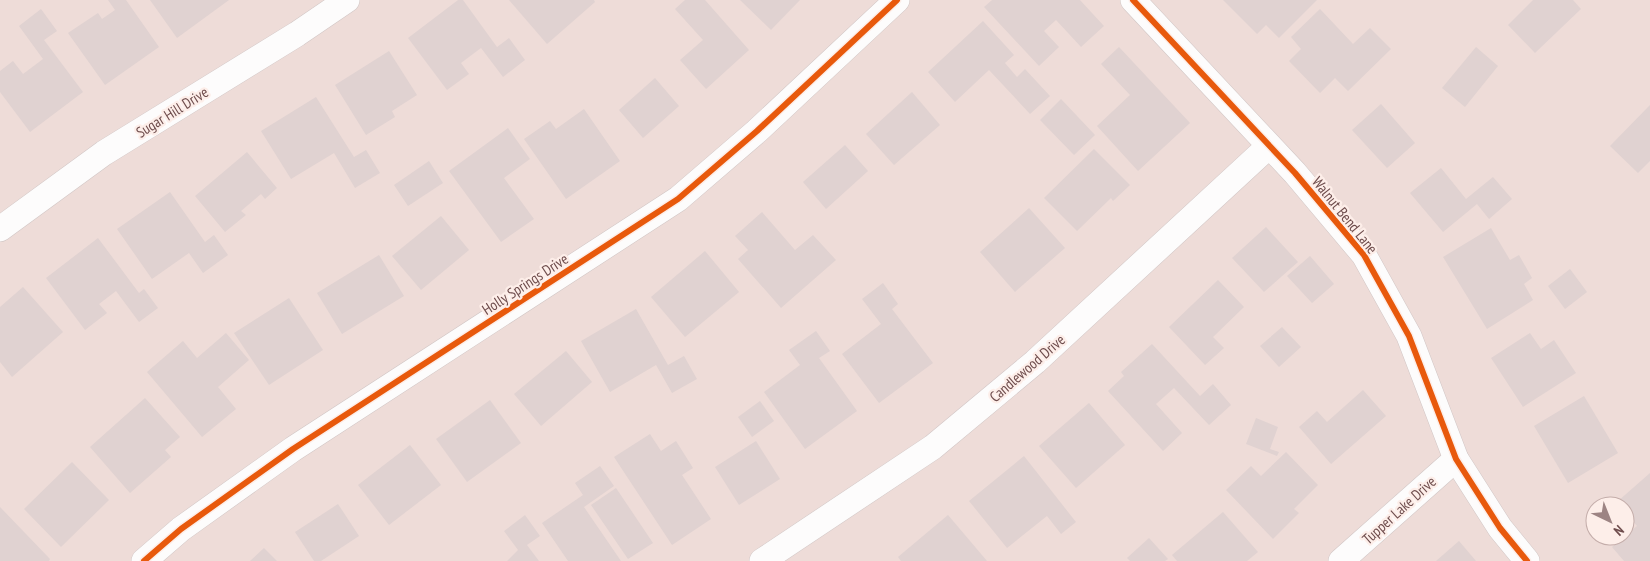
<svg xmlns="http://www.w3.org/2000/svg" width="1650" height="561" font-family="'PT Sans Narrow',sans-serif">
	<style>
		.residential { fill: #eedcd8; fill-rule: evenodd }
		.building { fill: #e0d2d1 }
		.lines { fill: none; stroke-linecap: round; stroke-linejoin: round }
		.minor-casing { stroke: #d1c6c5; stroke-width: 26 }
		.minor { stroke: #fdfcfc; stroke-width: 25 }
		.cycleway-casing { stroke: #fdeee9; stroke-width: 9 }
		.cycleway { stroke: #e8590c; stroke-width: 6 }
		.labels { text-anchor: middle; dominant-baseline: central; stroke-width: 4.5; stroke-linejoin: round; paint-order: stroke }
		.street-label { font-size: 15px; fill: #6e4c4c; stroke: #fdeee9 }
	</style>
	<rect width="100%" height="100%" fill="#f4ebe8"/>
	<!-- residential -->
	<path class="residential" d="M 0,0 L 1650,0 L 1650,561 L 0,561 ZM 1595,506 L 1625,506 L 1625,536 L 1595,536 Z"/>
	<!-- building -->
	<g class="building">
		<polygon points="108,0 126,0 159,47 105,85 68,33 98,13 102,19 115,10"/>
		<polygon points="150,0 229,0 177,38"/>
		<polygon points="458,0 463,0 497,47 509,38 525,60 503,77 481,48 461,63 469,74 447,90 408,38"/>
		<polygon points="509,0 594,0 595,2 547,44"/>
		<polygon points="685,0 705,0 749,50 706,89 680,60 703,40 675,9"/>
		<polygon points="740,0 800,0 771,30"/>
		<polygon points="992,0 1080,0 1104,26 1081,47 1056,20 1044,31 1059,47 1039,66 984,7"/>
		<polygon points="1223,0 1317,0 1279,38 1266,25 1257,34"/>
		<polygon points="1533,0 1573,0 1581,9 1535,53 1508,25"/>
		<polygon points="41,9 57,31 44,40 83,92 30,132 0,92 0,71 13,61 23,74 43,59 19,26"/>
		<polygon points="1320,9 1353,44 1370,28 1391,49 1348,91 1335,78 1320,93 1289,61 1301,49 1291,37"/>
		<polygon points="983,21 1014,55 1005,63 1017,77 1025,69 1050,96 1030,114 989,70 955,102 928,72"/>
		<polygon points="1119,47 1190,123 1138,171 1097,126 1130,95 1101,64"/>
		<polygon points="1476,47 1498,66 1465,107 1442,88"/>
		<polygon points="389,51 417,95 392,111 395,117 366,135 335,85"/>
		<polygon points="655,78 679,106 643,138 619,110"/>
		<polygon points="912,92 940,125 894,165 866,134"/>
		<polygon points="316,97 354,157 366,150 380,173 355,188 334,153 291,179 261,131"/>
		<polygon points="1061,99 1095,135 1074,155 1040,120"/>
		<polygon points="1381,104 1415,143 1387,168 1352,130"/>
		<polygon points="1650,105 1650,161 1638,173 1610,146"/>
		<polygon points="584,109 620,161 566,199 524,139 550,121 556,129"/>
		<polygon points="508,128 530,159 504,178 534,219 501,242 449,171"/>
		<polygon points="845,145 868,171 826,209 803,182"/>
		<polygon points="1094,149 1130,185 1113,201 1111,198 1077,231 1044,198"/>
		<polygon points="247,152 277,188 265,199 261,194 241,211 246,215 225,232 195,196"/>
		<polygon points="429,161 443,183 408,206 394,185"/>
		<polygon points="1441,168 1466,199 1493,177 1512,199 1489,219 1477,204 1443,232 1410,193"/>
		<polygon points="170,192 205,242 214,235 228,255 203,273 189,253 152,279 117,229"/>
		<polygon points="1029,208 1065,248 1015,292 980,252"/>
		<polygon points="762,212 795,250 813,235 836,260 781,308 738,259 748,250 735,236"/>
		<polygon points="441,216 469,250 421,290 392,256"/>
		<polygon points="1266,227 1298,262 1264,292 1232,258"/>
		<polygon points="1491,228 1510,260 1519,255 1532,278 1524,284 1533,300 1487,329 1443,257"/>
		<polygon points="98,238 139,293 144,289 158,308 139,322 116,291 99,304 107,313 85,330 46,278"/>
		<polygon points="705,251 739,292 685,337 651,297"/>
		<polygon points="379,255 404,296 342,334 317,293"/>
		<polygon points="1310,256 1334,284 1312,303 1287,276"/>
		<polygon points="1570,269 1587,292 1565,309 1548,286"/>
		<polygon points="1218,280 1244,307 1213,337 1224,348 1205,365 1169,327"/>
		<polygon points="883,283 898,304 892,309 933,363 879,403 842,354 881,324 862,299"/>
		<polygon points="23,287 63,332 12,377 0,362 0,307"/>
		<polygon points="289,298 323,350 269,385 234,333"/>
		<polygon points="636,309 668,365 684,356 697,379 672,393 656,365 610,392 581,341"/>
		<polygon points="1282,327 1301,347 1279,367 1260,346"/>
		<polygon points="816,331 830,351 819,358 857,411 805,449 764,392 800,365 789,350"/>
		<polygon points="226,333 249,360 218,387 236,409 202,437 147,372 183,341 197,358"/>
		<polygon points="1530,333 1541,349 1554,340 1576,373 1523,407 1491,358"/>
		<polygon points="1152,344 1200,396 1213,384 1231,405 1209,425 1174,388 1156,404 1182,433 1163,451 1108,391 1124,376 1121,372"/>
		<polygon points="566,351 592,382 541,426 514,394"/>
		<polygon points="1363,390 1386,416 1331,464 1299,427 1317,411 1327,422"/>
		<polygon points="1584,396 1618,453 1568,483 1534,426"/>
		<polygon points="145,398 180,437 165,450 171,457 130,493 90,447"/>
		<polygon points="490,400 521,443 467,482 436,439"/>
		<polygon points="760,401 774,421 752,437 738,417"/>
		<polygon points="1089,403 1125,445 1076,488 1039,446"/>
		<polygon points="1256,418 1278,427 1270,449 1279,452 1277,456 1246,444"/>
		<polygon points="650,434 661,451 676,441 693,468 682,475 711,519 672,545 614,457"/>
		<polygon points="756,441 780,479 739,505 715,467"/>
		<polygon points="410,445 441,485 389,525 358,485"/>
		<polygon points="1286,452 1318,485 1294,509 1299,513 1273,539 1226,490 1251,466 1261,476"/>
		<polygon points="1024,456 1076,522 1061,534 1047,516 1007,548 969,501"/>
		<polygon points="72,462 109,500 61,547 24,509"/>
		<polygon points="600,466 614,486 584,507 621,561 568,561 542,523 583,495 575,483"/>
		<polygon points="1650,473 1650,561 1624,561 1612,547 1637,526 1625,512 1625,506 1620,506 1617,502"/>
		<polygon points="616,488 653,543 628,559 591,505"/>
		<polygon points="338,504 359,536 321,561 314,561 295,532"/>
		<polygon points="0,507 50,559 49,561 0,561"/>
		<polygon points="1223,512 1258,552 1247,561 1177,561 1172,555"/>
		<polygon points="525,515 540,536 527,545 539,561 507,561 518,550 504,531"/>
		<polygon points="948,515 987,561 901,561 898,557"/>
		<polygon points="1149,538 1168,559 1165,561 1130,561 1127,558"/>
		<polygon points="1459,541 1476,561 1436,561"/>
		<polygon points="264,548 277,561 250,561"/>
	</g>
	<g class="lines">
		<defs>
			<g id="minor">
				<polyline points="1133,0 1295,173 1364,255 1409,336 1456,459 1500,528 1527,561"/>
				<polyline points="0,229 104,153 297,34 347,0"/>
				<polyline points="144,561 181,529 293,449 678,199 757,131 897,0"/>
				<polyline points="762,561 933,447 1035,362 1269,146"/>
				<polyline points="1341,561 1456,459"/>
			</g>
		</defs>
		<!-- minor casing -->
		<use href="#minor" class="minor-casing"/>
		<!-- minor -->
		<use href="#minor" class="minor"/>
		<defs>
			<g id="cycleway">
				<polyline points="1133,0 1295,173 1364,255 1409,336 1456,459 1500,528 1527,561"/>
				<polyline points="144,561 181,529 293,449 678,199 757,131 897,0"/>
			</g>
		</defs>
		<!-- cycleway casing -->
		<use href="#cycleway" class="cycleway-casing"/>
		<!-- cycleway -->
		<use href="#cycleway" class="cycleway"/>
	</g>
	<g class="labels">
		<!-- street labels -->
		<g class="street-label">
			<text transform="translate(172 112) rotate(-32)">Sugar Hill Drive</text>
			<text transform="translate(1345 215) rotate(51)">Walnut Bend Lane</text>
			<text transform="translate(525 284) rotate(-33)">Holly Springs Drive</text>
			<text transform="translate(1027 368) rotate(-41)">Candlewood Drive</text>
			<text transform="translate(1399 510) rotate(-42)">Tupper Lake Drive</text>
		</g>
	</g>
	<!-- north arrow -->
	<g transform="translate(1610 521) rotate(137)"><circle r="24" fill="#fdeee9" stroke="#c4adaa"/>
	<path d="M0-4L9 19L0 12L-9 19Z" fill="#9d8483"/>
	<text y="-8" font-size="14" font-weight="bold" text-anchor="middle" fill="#6e4c4c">N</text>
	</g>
</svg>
